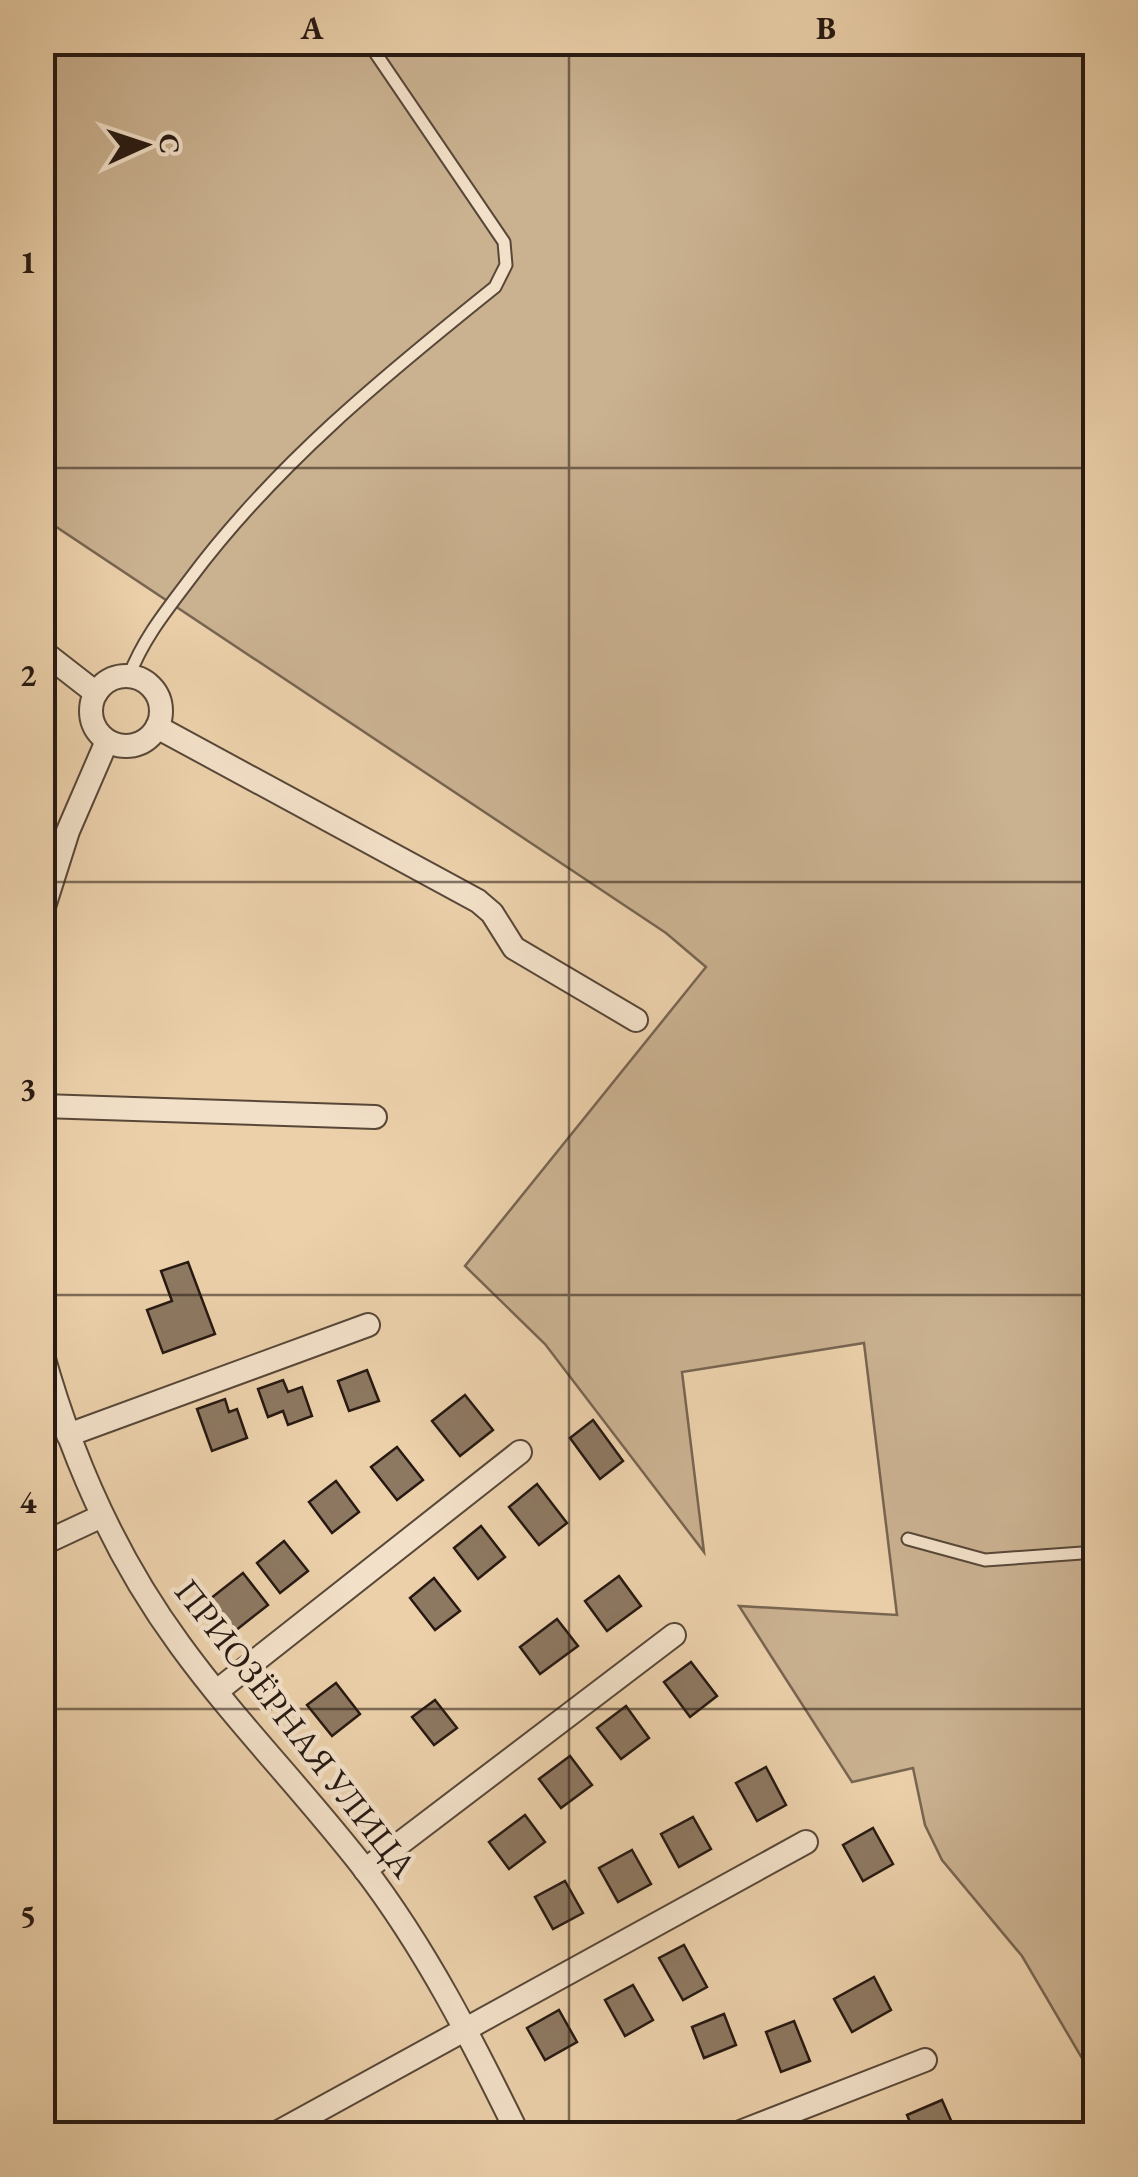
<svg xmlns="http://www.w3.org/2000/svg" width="1138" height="2177" font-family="'EB Garamond',serif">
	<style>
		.green { fill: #cab190; stroke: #786551; stroke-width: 2.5 }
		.building { fill: #8d7861; stroke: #271912; stroke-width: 2.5 }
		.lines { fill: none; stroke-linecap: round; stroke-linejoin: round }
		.lane-casing { stroke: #584738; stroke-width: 15 }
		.street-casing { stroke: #584738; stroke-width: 26 }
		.lane { stroke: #f2e0c8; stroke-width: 11 }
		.street { stroke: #f2e0c8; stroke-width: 22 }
		.grid { fill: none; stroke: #271912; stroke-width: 2.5; stroke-opacity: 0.55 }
		.labels { text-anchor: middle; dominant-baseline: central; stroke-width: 9; stroke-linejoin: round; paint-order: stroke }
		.street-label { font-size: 35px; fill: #271912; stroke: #f2e0c8 }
		.neatline { fill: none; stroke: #271912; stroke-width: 4 }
		.grid-label { font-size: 32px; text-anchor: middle; font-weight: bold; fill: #271912 }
	</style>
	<rect width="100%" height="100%" fill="#ebd0aa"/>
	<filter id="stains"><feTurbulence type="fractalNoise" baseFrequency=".002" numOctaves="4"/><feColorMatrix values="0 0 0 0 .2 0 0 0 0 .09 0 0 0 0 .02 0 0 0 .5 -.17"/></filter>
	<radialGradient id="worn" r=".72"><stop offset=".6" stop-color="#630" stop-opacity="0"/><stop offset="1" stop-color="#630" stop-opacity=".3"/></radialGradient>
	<!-- green -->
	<polygon class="green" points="42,43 1095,43 1095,2071 1083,2060 1022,1956 942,1860 925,1825 913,1768 852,1782 739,1606 897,1615 864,1343 682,1372 704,1552 545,1344 465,1266 706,967 666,933 43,518"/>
	<!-- building -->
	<g class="building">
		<polygon points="188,1262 215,1334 163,1353 147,1310 172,1301 161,1271"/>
		<polygon points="367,1370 379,1401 349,1411 338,1381"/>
		<polygon points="283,1380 288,1392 302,1387 312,1416 288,1425 283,1411 268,1417 258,1389"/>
		<polygon points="465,1395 493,1430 460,1456 432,1421"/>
		<polygon points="225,1399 229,1412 237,1409 247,1438 212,1451 197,1409"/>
		<polygon points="593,1420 623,1461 600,1479 570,1438"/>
		<polygon points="397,1447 423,1480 397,1500 371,1467"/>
		<polygon points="336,1481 359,1512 332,1533 309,1502"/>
		<polygon points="537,1484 567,1523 539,1545 509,1507"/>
		<polygon points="481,1526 505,1557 478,1579 454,1548"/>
		<polygon points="284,1541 308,1571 280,1593 257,1563"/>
		<polygon points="243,1573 268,1605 235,1631 210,1599"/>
		<polygon points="619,1576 641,1606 607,1631 585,1601"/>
		<polygon points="434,1578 460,1611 435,1630 410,1598"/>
		<polygon points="557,1619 578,1646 540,1674 520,1647"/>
		<polygon points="691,1662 717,1696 690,1717 664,1682"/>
		<polygon points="336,1683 360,1714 332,1736 307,1705"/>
		<polygon points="435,1700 457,1728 434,1745 412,1717"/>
		<polygon points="626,1706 649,1738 621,1759 597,1728"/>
		<polygon points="570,1756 592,1785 561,1808 539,1779"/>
		<polygon points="766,1767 786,1805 757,1821 736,1783"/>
		<polygon points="525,1815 545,1842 509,1869 489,1842"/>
		<polygon points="693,1817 711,1849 679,1867 661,1834"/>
		<polygon points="873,1828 893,1864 863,1881 843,1845"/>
		<polygon points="632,1850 651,1884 618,1902 599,1868"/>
		<polygon points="565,1881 583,1913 553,1929 535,1897"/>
		<polygon points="684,1945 707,1987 683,2000 659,1958"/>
		<polygon points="874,1977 891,2010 852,2032 834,1999"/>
		<polygon points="633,1985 653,2020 625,2036 605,2000"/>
		<polygon points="559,2010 577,2042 545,2060 527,2028"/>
		<polygon points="724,2014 736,2045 704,2058 692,2027"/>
		<polygon points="794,2021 810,2061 781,2072 766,2032"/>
		<polygon points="942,2100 957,2134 915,2134 907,2115"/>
	</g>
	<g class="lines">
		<defs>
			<g id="lane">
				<path d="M 129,676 C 143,639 166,611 190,579 C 275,465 384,376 495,287 L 506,265 L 504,242 L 368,42"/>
				<polyline points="908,1539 985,1560 1096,1552"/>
			</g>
			<g id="street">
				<polyline points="42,651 96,693"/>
				<circle cx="126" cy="711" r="35"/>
				<polyline points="157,727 478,901 492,913 514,948 636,1020"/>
				<polyline points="42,913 68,831 107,741"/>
				<polyline points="42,1106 375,1117"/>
				<path d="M 42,1352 C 71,1456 116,1558 180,1645 C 236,1722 304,1791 363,1867 C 426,1949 473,2042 518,2134"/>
				<polyline points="68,1435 368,1325"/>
				<polyline points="42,1544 102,1516"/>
				<polyline points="217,1691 520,1452"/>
				<polyline points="365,1870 674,1635"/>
				<polyline points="275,2134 806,1842"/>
				<polyline points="735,2134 925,2060"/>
			</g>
		</defs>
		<!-- lane casing -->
		<use href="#lane" class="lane-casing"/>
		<!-- street casing -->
		<use href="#street" class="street-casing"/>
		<!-- lane -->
		<use href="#lane" class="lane"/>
		<!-- street -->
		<use href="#street" class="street"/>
	</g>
	<!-- grid -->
	<path class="grid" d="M 569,42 L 569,2134M 42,468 L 1096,468M 42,882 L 1096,882M 42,1295 L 1096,1295M 42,1709 L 1096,1709"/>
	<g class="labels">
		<!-- street labels -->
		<g class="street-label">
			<text transform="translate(296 1728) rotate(52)">ПРИОЗЁРНАЯ УЛИЦА</text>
		</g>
	</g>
	<!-- margin -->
	<rect width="1138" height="2177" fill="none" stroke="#ebd0aa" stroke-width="110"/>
	<!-- north arrow -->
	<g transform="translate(145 145) rotate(87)" stroke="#f2e0c8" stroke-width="8" paint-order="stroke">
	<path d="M0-8L18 38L0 25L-18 38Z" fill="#271912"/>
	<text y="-15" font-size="28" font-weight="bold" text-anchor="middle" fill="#271912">С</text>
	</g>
	<rect x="55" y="55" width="1028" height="2067" class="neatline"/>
	<g class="grid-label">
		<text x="312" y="39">A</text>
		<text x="826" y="39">B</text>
		<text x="28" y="273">1</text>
		<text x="28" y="686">2</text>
		<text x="28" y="1100">3</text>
		<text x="28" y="1513">4</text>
		<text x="28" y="1927">5</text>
	</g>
	<rect width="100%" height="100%" filter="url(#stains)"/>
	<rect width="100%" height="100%" fill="url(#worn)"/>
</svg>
